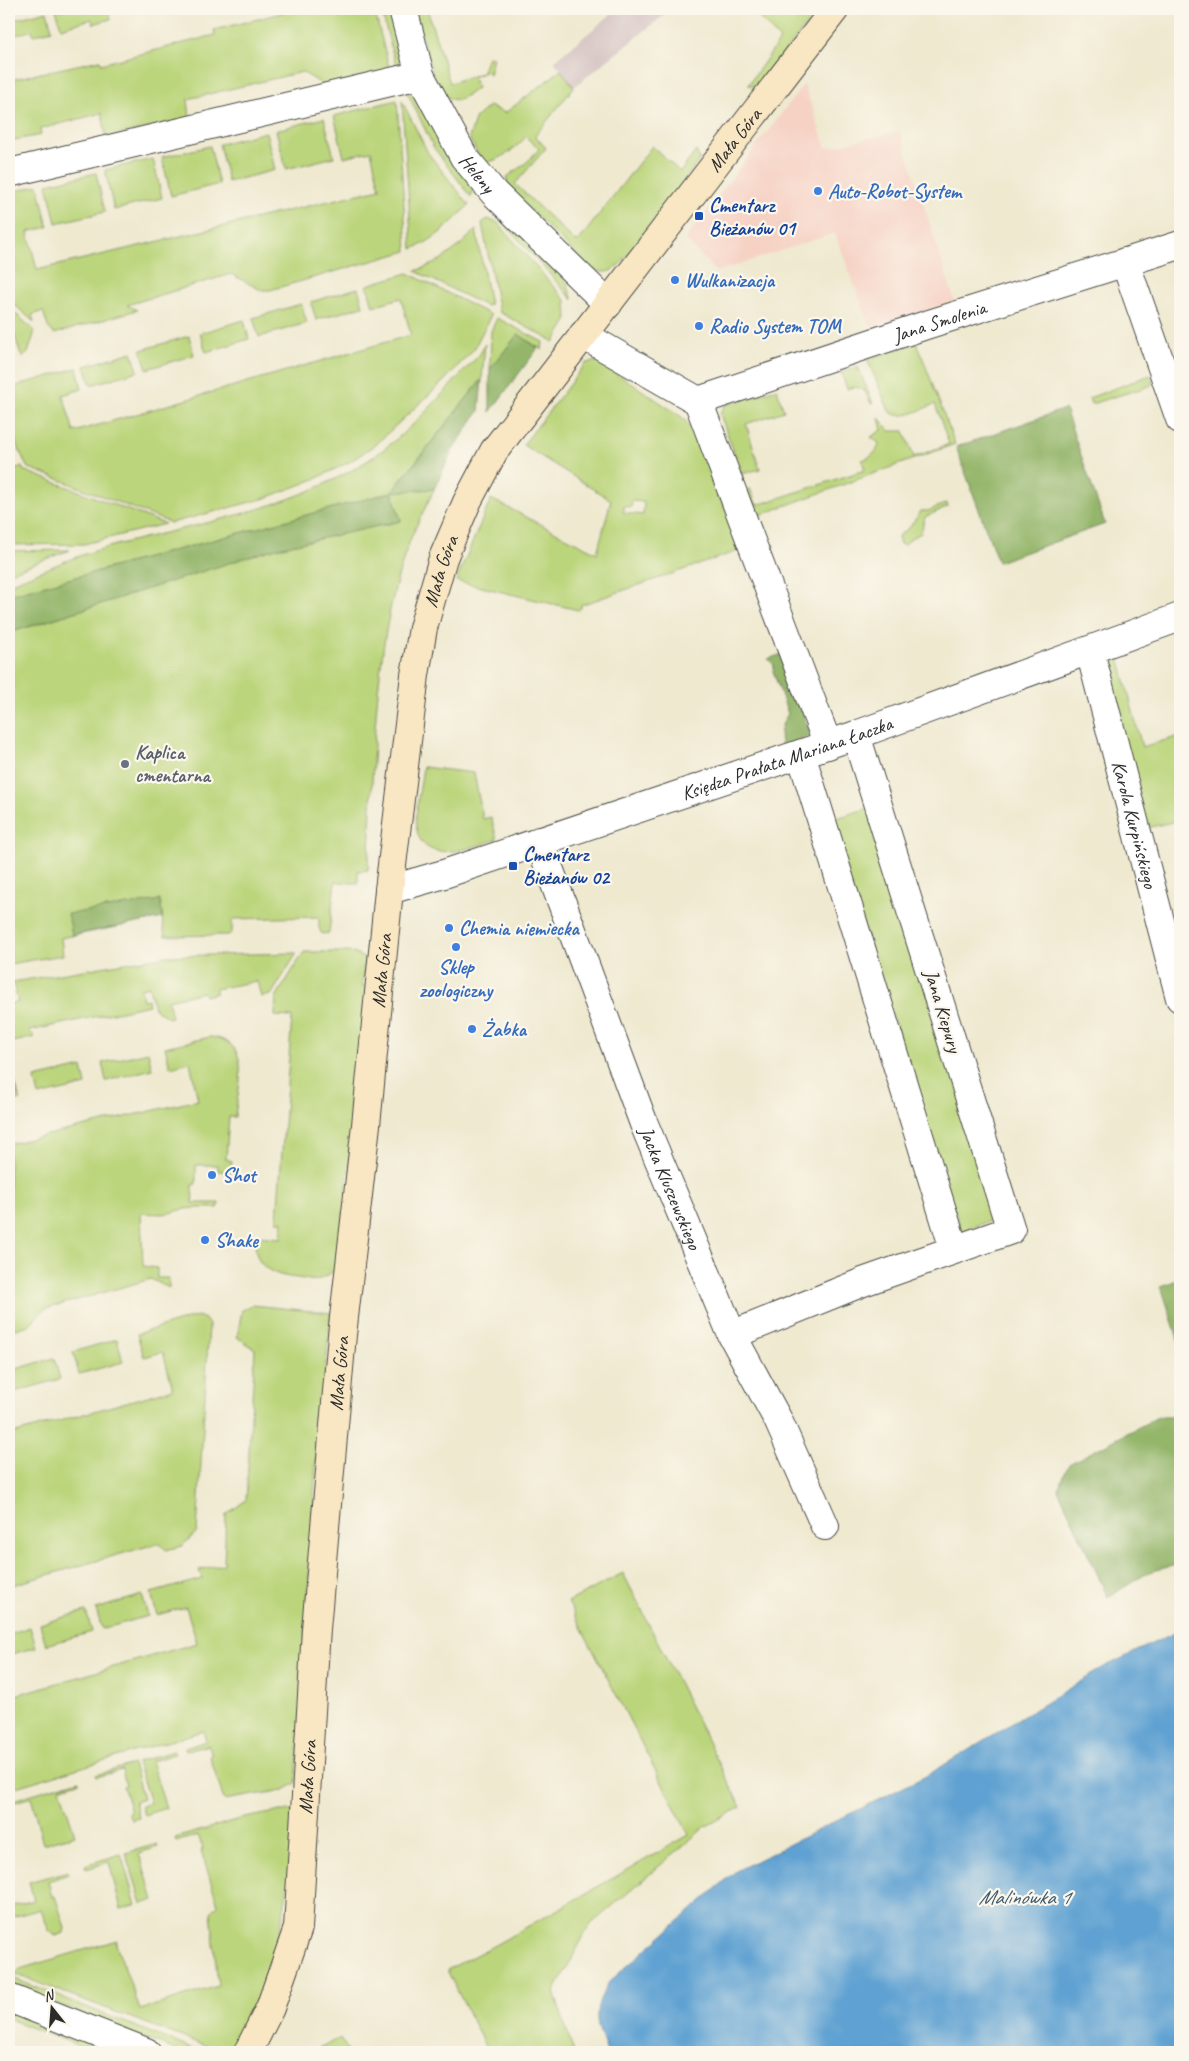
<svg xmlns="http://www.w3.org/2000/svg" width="1189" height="2061" font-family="Caveat,sans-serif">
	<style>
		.built { fill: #f6d2c5 }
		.industrial { fill: #d1bfbf }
		.green { fill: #bbd57b; stroke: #738053; fill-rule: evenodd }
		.forest { fill: #94b66b; stroke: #60704b }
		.water { fill: #5ea1d2; stroke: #44667e }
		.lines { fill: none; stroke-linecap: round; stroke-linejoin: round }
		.street-casing { stroke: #484844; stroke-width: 30 }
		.secondary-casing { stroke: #484844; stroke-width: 30 }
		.street { stroke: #fff; stroke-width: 28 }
		.secondary { stroke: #f9e7c3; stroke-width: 28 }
		.shop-dot { fill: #3f7fe0; stroke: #fbf7ec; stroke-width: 2 }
		.transit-dot { fill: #1a4fb4; stroke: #fbf7ec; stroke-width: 2 }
		.worship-dot { fill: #6b7280; stroke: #fbf7ec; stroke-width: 2 }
		.labels { text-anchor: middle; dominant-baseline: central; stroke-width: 4.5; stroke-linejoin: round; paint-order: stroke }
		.street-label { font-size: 20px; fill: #2b2b2b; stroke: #fbf7ec }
		.shop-label { font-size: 20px; font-weight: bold; fill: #366cbe; stroke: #fbf7ec; text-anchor: start }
		.transit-label { font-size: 20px; font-weight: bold; fill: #164399; stroke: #fbf7ec; text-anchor: start }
		.worship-label { font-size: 20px; font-weight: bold; fill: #5b616d; stroke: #fbf7ec; text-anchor: start }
		.water-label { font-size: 21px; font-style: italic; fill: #3f5a6e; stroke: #fbf7ec }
	</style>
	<rect width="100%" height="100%" fill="#fbf7ec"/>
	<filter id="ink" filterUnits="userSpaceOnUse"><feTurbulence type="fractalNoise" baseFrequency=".02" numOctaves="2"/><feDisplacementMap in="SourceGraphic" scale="10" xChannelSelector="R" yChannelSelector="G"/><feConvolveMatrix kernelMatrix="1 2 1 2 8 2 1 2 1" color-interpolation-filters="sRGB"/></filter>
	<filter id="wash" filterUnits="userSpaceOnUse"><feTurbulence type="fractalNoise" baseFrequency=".0096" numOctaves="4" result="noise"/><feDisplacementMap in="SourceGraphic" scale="20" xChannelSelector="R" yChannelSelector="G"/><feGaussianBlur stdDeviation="1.12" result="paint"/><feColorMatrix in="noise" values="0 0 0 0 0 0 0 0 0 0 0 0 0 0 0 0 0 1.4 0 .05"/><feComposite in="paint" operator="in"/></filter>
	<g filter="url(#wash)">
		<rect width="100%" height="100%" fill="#efe9d0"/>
		<!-- built -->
		<polygon class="built" points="804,84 826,148 900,131 955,302 870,327 835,233 716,272 685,239"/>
		<!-- industrial -->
		<polygon class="industrial" points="618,9 672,9 574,87 554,61"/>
		<!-- green -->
		<g class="green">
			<polygon points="56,9 108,9 111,19 93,24 92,19 61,28"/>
			<polygon points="297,9 374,9 390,71 325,86 302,72 188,99 190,118 106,138 102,113 40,129 41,135 9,141 9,80 100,60 101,64 215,35 214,30"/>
			<polygon points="381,9 391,9 402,57 396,66"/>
			<path d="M 414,9 L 427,9 L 450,83 L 482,73 L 488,57 L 493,57 L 489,75 L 487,71 L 473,77 L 477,88 C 459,102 451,106 436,85 Z"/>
			<polygon points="755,9 819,9 756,87 748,85 780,40 753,11"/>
			<polygon points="47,11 52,30 34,35 32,30 9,37 9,21"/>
			<path d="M 561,70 L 574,87 L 535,136 L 546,148 L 515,184 L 577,243 L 652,146 L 680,172 L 696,151 L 700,159 L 623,261 C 612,273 605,275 590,268 L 507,187 L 507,177 L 527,162 L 539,149 L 526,137 C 515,149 500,161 483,163 L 469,138 L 476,117 L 489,106 L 505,113 Z"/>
			<polygon points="406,90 414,93 474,185 471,197 434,148"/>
			<polygon points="397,100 407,251 270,290 261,290 231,274 127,305 137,310 54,334 48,327 43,311 32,315 34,322 9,300 9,193 38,185 48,227 28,232 37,270 380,189 371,151 344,157 334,116"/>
			<path d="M 402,101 L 428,153 L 469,205 C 451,223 436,240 412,249 Z"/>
			<polygon points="324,118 334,157 286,169 276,130"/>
			<polygon points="266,132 275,170 228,182 219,144"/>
			<polygon points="210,146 219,184 171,196 162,157"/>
			<polygon points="153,159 162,198 114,210 105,170"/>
			<polygon points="96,173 105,212 56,223 47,184"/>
			<polygon points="496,209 566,281 573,300 493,211"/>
			<polygon points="488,219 498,223 566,301 567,321 554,342 499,312 482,223"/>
			<path d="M 476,230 L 490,305 L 486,306 L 415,271 C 443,262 455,250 476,230 Z"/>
			<polygon points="408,273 491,315 474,349 445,380 376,444 351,461 315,479 266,498 171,523 27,467 9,428 9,388 77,368 82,389 63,395 74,432 411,335 401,298 373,306 367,285"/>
			<polygon points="358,288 363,306 316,320 311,302"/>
			<polygon points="301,304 307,323 259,337 253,318"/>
			<polygon points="9,308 35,331 28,353 22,358 9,318"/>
			<polygon points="497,318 543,342 542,350 518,334 490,369 491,331"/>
			<polygon points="244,320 249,339 206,352 200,333"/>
			<polygon points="189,336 194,355 147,369 141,350"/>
			<path d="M 917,343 L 955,444 L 757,516 L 748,489 L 750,488 L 757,505 L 865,470 L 862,460 C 871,457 877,453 879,443 L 871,437 L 882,430 L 879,418 L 890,431 L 904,431 L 914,457 L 949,444 L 935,404 C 922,409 900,422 889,411 L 867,359 Z"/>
			<path d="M 485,344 L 482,379 L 392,491 L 434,489 C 425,510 413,530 406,551 C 372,650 374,766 368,870 L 358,871 L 358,883 L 335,882 L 329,933 L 322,934 L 319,928 L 319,917 L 232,919 L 232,933 L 228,935 L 165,936 L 162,918 L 61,938 L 63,955 L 9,964 L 9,633 L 273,549 L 401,521 L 392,492 L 9,595 L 9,584 C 38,573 67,559 98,550 C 189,524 286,513 367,461 C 411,433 444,391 480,354 Z"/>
			<polygon points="132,352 138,371 91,385 85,366"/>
			<path d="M 598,361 L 682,417 L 696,434 L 741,550 L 581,605 L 581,608 L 578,610 L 456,581 L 491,499 L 597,553 L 611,500 L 523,445 L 586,363 ZM 632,501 L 644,502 L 643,515 L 624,513 L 624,506 L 631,507 Z"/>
			<path d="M 858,367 L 873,404 L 871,404 C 866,391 862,384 847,389 L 841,372 Z"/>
			<polygon points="1150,375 1153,383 1150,386 1091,404 1089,398"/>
			<polygon points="777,389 784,411 746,424 760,469 742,474 720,414 725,405"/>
			<polygon points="22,466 23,470 165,524 84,544 9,545 9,472"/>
			<polygon points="947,503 947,507 925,517 921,533 911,538 905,545 900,544 898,536 909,528 921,511 928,511"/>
			<polygon points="70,550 9,573 9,551"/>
			<polygon points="1119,657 1142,747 1180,736 1180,820 1143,829 1100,664"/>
			<path d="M 423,767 L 474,773 L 483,819 L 491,817 L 497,839 C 468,849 414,870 416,817 C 417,801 421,784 423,767 Z"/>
			<polygon points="869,808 1001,1217 961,1231 830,820"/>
			<path d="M 304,952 L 351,952 L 365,958 L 362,986 L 368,986 L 338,1269 C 332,1272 324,1278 317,1280 C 312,1281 304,1279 298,1278 C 272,1276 251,1266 256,1236 L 281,1238 L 283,1221 L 277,1221 L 277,1218 L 292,1017 L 275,1016 L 276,997 Z"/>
			<polygon points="297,953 271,995 261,997 257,981 215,989 217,993 205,996 204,992 168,1000 172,1017 168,1018 154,1008 149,986 141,988 143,1000 148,999 149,1005 29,1031 35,1037 9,1043 9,1004 18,1002 13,982 167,956"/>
			<path d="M 210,1037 C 254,1041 238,1086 235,1117 L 229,1117 L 226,1159 L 232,1161 L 231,1172 L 218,1171 L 218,1165 L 196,1165 L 196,1184 L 192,1185 L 193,1203 L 219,1203 L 218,1208 C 201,1208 185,1207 170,1213 C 162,1215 149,1213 141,1213 L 143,1266 L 157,1268 L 157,1278 L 169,1278 L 169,1288 L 151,1279 L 45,1309 L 29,1325 L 9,1331 L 9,1144 L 198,1100 L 190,1062 L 170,1067 L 165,1047 Z"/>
			<polygon points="148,1052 152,1069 106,1081 102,1063"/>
			<polygon points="82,1067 86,1085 39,1096 35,1078"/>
			<polygon points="15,1082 20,1100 9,1103 9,1084"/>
			<polygon points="252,1305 331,1313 316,1465 296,1783 284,1790 224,1800 210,1757 212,1756 209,1745 186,1751 185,1748 206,1741 203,1731 9,1789 9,1697 197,1643 186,1607 157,1615 151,1593 202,1579 199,1570 224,1564 226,1515 246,1500 255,1349 237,1337 242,1310"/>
			<polygon points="198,1316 205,1319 209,1325 197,1532 182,1546 166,1550 159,1543 9,1586 9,1435 173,1389 163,1352 144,1357 137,1334"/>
			<polygon points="117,1339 123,1362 79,1374 73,1352"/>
			<polygon points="54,1358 60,1379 14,1392 9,1371"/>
			<polygon points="623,1573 741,1807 705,1827 589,1926 554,1992 574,2052 488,2052 447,1970 495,1945 689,1835 568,1602"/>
			<polygon points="142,1595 148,1616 102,1629 96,1609"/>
			<polygon points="86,1611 92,1632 46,1645 40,1624"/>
			<polygon points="30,1627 36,1647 9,1655 9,1634"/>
			<polygon points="174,1751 175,1754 151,1761 166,1808 144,1815 141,1806 150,1803 137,1762"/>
			<polygon points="133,1764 143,1799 135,1802 139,1818 131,1820 128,1812 131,1811 123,1786 126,1785 122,1770 97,1777 96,1775"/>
			<polygon points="79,1780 79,1782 60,1788 75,1835 43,1844 31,1797 9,1804 9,1801"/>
			<path d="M 281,1811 L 293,1811 C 291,1837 292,1865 287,1891 C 279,1947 261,2004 231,2052 L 222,2052 L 15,1974 L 20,1969 L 117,1940 L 116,1944 L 140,2010 L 218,1986 L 211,1912 L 218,1905 L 201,1850 L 203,1849 L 198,1835 L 176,1842 L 175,1838 L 240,1819 Z"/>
			<polygon points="157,1844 158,1847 139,1853 154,1900 142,1904 126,1853"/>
			<polygon points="121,1854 136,1905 121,1909 109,1862 86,1869 85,1865"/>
			<polygon points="68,1871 69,1874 48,1881 52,1897 55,1896 65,1928 64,1933 56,1936 49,1931 41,1909 9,1918 9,1907 34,1900 29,1882"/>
			<polygon points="10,1977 195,2050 193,2052 180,2052 15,1987 11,1985"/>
			<polygon points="9,2010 104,2049 108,2052 95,2052 9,2019"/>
			<polygon points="341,2038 348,2052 314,2052 318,2048"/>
		</g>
		<!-- forest -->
		<g class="forest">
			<polygon points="518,334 538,348 490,412 490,369"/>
			<polygon points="482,379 479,411 452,451 434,489 392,492 401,521 273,549 9,633 9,595 392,492"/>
			<polygon points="1065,409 1105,524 998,562 956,447"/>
			<path d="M 782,654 L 810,733 L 807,737 L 782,747 C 778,735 781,724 788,714 L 773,671 L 774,665 L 768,659 Z"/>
			<polygon points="160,900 163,918 72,935 68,914"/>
			<polygon points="1180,1279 1180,1345 1161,1286"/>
			<polygon points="1158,1417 1177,1417 1180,1419 1180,1564 1149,1572 1108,1597 1058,1489 1069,1464"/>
		</g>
		<!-- water -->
		<path class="water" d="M 1180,1630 L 1180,2052 L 607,2052 C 595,2020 591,2013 609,1982 L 736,1871 L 926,1776 L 1104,1667 Z"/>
	</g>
	<g filter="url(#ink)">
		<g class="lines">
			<defs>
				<g id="street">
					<path id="s1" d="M 403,9 L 420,75 L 464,157 L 494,193 L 608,304"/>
					<polyline points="9,173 420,75"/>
					<polyline points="1125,262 1180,419"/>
					<polyline points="583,335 698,401 828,745"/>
					<path id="s2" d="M 698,401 L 926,325 L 1180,245"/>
					<path id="s3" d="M 1090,651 L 1180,998"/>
					<polyline points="801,754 954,1249"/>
					<path id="s4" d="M 539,841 L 644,1124 L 732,1335 L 778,1420 L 825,1526"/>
					<path id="s5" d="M 389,890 L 444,874 L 856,735 L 1180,617"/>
					<polyline points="732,1335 863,1282 1011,1230 856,735"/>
					<polyline points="9,1998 146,2052"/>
				</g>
				<g id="secondary">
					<path id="s6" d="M 248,2052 L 270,2008 L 298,1928 L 316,1629 L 342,1335 L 366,1125 L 389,890 L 415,675 L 423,628 L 443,558 L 467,502 L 494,451 L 835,9"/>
				</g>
			</defs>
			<!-- street casing -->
			<use href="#street" class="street-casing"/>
			<!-- secondary casing -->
			<use href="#secondary" class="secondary-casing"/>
			<!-- street -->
			<use href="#street" class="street"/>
			<!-- secondary -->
			<use href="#secondary" class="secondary"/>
		</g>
	</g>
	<!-- markers -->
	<g class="shop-dot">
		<circle cx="818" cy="191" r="5"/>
		<circle cx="675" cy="280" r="5"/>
		<circle cx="699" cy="326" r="5"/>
		<circle cx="449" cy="928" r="5"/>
		<circle cx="456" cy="947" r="5"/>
		<circle cx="472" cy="1029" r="5"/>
		<circle cx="212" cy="1175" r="5"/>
		<circle cx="205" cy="1240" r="5"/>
	</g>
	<g class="transit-dot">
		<rect x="694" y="211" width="10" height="10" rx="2.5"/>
		<rect x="508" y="861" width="10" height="10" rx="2.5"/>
	</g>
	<circle class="worship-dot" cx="125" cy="764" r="5"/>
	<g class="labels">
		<!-- street labels -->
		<g class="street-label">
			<text stroke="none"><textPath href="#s6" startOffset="2025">Mała Góra</textPath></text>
			<text stroke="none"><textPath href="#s1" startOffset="182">Heleny</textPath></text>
			<text stroke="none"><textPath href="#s2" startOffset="254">Jana Smolenia</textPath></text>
			<text stroke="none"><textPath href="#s6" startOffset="1500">Mała Góra</textPath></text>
			<text stroke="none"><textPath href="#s5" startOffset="419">Księdza Prałata Mariana Łaczka</textPath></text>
			<text stroke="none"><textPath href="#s3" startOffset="179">Karola Kurpińskiego</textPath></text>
			<text stroke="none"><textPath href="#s6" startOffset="1095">Mała Góra</textPath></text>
			<text transform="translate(943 1011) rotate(73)">Jana Kiepury</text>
			<text stroke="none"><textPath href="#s4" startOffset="371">Jacka Kluszewskiego</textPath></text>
			<text stroke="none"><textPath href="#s6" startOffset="690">Mała Góra</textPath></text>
			<text stroke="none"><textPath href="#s6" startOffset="285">Mała Góra</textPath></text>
		</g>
		<!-- shop labels -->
		<g class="shop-label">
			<text x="828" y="191">Auto-Robot-System</text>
			<text x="685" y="280">Wulkanizacja</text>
			<text x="709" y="326">Radio System TOM</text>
			<text x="459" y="928">Chemia niemiecka</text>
			<text x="456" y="967" text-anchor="middle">Sklep<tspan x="456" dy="23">zoologiczny</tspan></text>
			<text x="482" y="1029">Żabka</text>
			<text x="222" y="1175">Shot</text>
			<text x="215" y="1240">Shake</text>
		</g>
		<!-- transit labels -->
		<g class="transit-label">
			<text x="709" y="205">Cmentarz<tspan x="709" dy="23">Bieżanów 01</tspan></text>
			<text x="523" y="854">Cmentarz<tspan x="523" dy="23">Bieżanów 02</tspan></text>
		</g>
		<!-- worship labels -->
		<g class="worship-label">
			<text x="135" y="752">Kaplica<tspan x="135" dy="23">cmentarna</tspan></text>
		</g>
		<!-- water labels -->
		<g class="water-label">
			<text x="1024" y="1897">Malinówka 1</text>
		</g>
	</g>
	<!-- margin -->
	<rect width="1189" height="2061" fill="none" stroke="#fbf7ec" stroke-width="30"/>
	<!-- north arrow -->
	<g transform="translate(52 2008) rotate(343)" stroke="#fbf7ec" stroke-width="4" paint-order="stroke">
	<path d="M0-4L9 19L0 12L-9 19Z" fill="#2b2b2b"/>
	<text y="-8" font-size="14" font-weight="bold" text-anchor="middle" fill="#2b2b2b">N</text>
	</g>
</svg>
